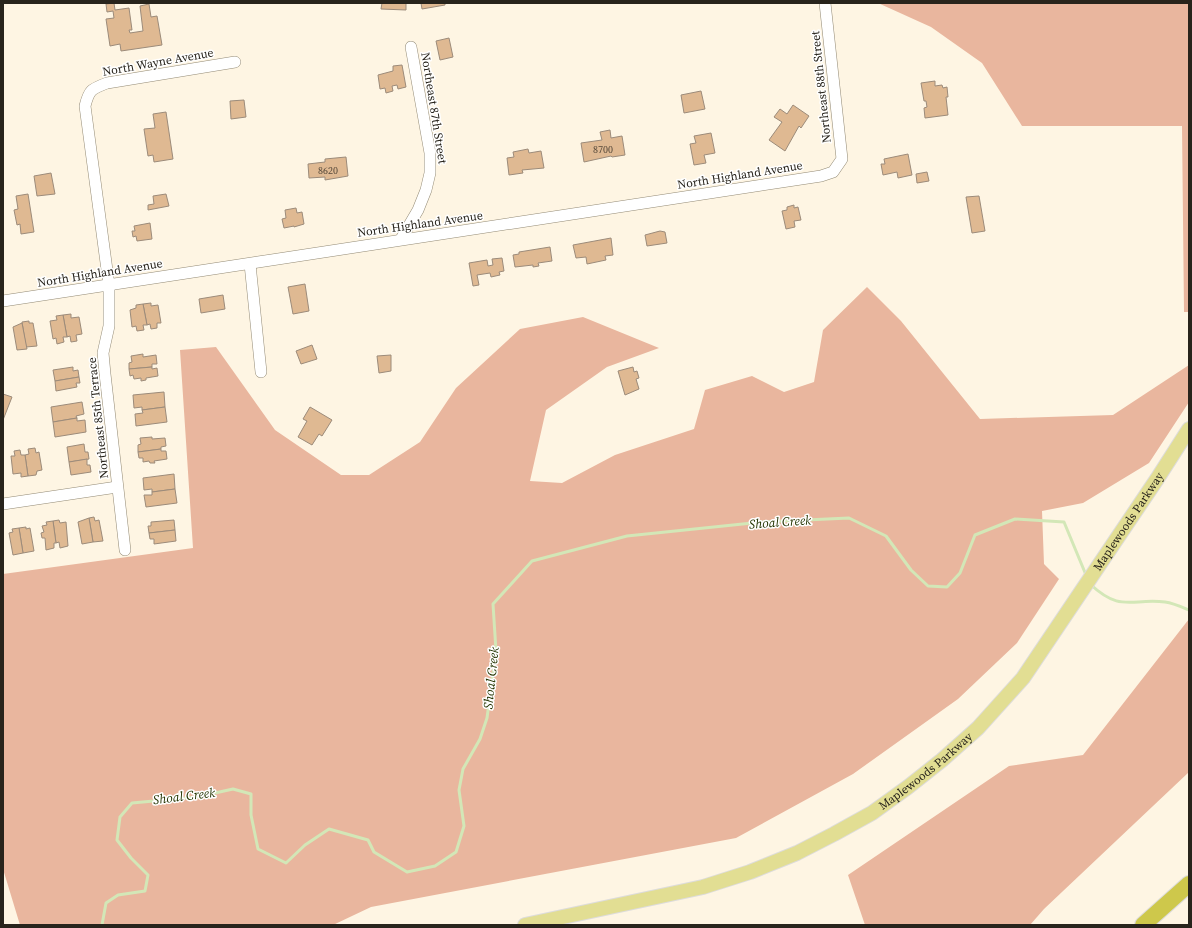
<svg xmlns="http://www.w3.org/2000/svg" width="1192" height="928" font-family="'Source Serif 4',serif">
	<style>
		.forest { fill: #e9b69e }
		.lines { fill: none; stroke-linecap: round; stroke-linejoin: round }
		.stream { stroke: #d3e7b7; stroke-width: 3 }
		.building { fill: #dfb992; stroke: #9c8b7a }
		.minor-casing { stroke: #938a75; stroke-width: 12 }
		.major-casing { stroke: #dddcdb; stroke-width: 16 }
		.highway-casing { stroke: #dddcdb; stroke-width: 18 }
		.minor { stroke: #fff; stroke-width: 11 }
		.major { stroke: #e2de93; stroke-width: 14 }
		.highway { stroke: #cec84b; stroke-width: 16 }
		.labels { text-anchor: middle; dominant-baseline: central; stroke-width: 3; stroke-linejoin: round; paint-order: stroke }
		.number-label { font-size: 10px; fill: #56493a }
		.street-label { font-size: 12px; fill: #28241c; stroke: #fff }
		.water-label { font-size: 13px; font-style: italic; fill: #233400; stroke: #fff }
	</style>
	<rect width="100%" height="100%" fill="#fef5e3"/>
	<!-- forest -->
	<g class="forest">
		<polygon points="878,3 1189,3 1189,312 1184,312 1182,126 1022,126 982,63 931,27"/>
		<polygon points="867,287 901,321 980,419 1113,415 1189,365 1189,402 1149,463 1083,503 1042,511 1044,564 1059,579 1017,643 958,699 853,774 736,838 371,907 333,925 20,925 3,869 3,574 193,548 180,350 216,347 275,430 341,475 369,475 420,442 456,388 520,329 583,317 659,348 607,367 546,410 530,481 562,483 615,455 694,429 705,390 752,376 784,392 814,382 823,330"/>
		<polygon points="1189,619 1189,772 1044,909 1030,925 865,925 848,875 1009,766 1083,755"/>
	</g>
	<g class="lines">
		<!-- stream -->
		<g class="stream">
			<path d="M 1090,584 C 1121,613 1131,598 1165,602 C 1173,603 1182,607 1189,610"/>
			<polyline points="102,925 106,903 118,895 145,891 148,875 131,858 117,840 120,817 132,803 197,797 233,789 251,794 251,815 258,849 286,863 305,845 329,829 368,840 374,852 407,872 435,866 456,852 464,826 459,790 463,769 480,739 487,718 496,651 493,604 532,561 627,536 762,522 849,518 886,536 911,570 928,586 947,587 960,573 975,535 1015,519 1064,522 1086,575"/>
		</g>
	</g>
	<!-- building -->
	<g class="building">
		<polygon points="114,3 115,10 129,8 132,30 129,30 130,33 143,31 140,6 149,4 151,17 157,16 162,45 121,51 120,44 110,46 106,19 114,18 113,11 107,12 106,4"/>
		<polygon points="382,3 406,3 406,10 381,9"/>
		<polygon points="421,3 445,3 445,5 422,9"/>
		<polygon points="449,38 453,57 440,60 436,41"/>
		<polygon points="402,65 406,87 398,89 397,85 392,86 393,91 386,93 385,88 380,89 378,75 393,71 393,66"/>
		<polygon points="935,81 935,86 942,85 943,88 947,87 948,97 946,97 948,115 925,118 924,108 927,107 926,101 924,101 921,83"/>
		<polygon points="701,91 705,109 684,113 681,95"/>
		<polygon points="244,100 246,117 231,119 230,101"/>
		<polygon points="793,105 809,116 801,128 799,126 785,151 769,140 782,122 774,117 780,109 787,114"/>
		<polygon points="166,112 173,159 154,162 153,155 148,156 144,129 155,128 153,114"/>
		<polygon points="610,130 611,138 622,136 625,155 612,157 611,156 584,162 581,143 602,140 600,132"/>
		<polygon points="711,133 715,153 704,155 706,163 694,165 690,144 696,143 694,136"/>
		<polygon points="528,149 529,153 541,151 544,168 522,170 523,173 509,175 507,158 514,157 513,152"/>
		<polygon points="908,154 912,175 898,178 897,172 883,175 881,164 885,164 884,159"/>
		<polygon points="346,157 348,176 325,180 325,177 309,178 308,164 325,162 325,159"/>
		<polygon points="927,172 929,181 917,183 916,174"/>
		<polygon points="51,173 55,194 37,196 34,176"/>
		<polygon points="28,194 34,232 21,234 20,224 17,225 14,210 18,209 16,196"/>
		<polygon points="166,194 169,206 148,210 148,205 154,204 153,196"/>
		<polygon points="979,196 985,231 972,233 966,197"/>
		<polygon points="794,205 794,208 798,207 801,220 794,221 795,227 786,229 782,211 787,210 787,207"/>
		<polygon points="296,208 297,213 302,212 304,224 294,227 294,226 284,228 282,219 286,218 285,210"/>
		<polygon points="150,223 152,239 137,241 136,236 133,237 132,231 135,231 134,226"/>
		<polygon points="660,231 665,232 667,243 647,246 645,235"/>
		<polygon points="611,238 613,255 605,256 606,260 587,264 586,257 576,258 573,245"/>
		<polygon points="550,247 552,261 538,263 539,266 533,267 533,265 515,267 513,255 519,254 519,252"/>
		<polygon points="502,258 504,271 499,272 500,275 491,277 490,273 477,275 479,285 473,286 469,263 487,260 488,266 493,265 492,259"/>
		<polygon points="305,284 309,311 293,314 288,287"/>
		<polygon points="223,295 225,309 201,313 199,299"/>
		<polygon points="151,303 151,306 158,305 161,323 157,323 157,328 151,329 150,324 147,325 143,304"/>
		<polygon points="143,304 147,325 143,325 144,330 137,331 136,326 132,327 130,310 136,308 136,305"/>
		<polygon points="71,314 71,318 79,317 82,334 76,335 77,341 71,342 70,336 67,337 63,315"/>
		<polygon points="63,315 67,337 63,337 64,342 57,344 56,338 53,339 50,321 57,320 56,316"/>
		<polygon points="29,321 29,323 33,323 37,346 26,347 22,322"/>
		<polygon points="22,323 27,349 17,350 13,327"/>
		<polygon points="312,345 317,359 301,364 296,351"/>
		<polygon points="143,354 143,357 156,355 157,364 152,364 152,367 129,369 129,363 132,362 131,356"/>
		<polygon points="391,355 391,371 379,373 377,356"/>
		<polygon points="73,367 73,371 78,370 79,377 55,381 53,370"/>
		<polygon points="152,367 152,369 157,368 158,376 146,378 146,380 141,381 141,378 134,379 133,375 130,376 129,369"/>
		<polygon points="633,367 634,372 637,371 639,378 636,379 639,389 625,395 618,371"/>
		<polygon points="79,377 80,383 76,383 77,387 56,391 55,381"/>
		<polygon points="164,392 165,407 142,410 142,407 134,408 133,395"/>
		<polygon points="3,394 12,397 3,420"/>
		<polygon points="82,402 84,414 76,416 77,418 53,422 51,407"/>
		<polygon points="165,407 167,422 136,426 135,414 143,413 142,410"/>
		<polygon points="310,407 332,420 322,436 319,434 312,445 298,437 307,421 303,419"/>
		<polygon points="77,418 77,421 85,420 86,432 55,437 53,422"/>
		<polygon points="152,437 152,439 165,438 166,446 161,447 161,449 138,452 138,445 141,444 140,438"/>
		<polygon points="84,444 85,452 88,452 89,459 69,462 67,447"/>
		<polygon points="35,448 36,453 39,452 42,470 37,471 36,475 28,476 25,455 29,454 28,449"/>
		<polygon points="161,449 161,451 166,451 167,459 154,461 155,463 150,463 149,461 143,462 143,458 139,458 138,452"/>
		<polygon points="20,450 21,455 25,455 28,476 21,477 21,473 13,474 11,456 15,456 14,451"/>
		<polygon points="87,459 87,465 90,465 91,472 71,475 69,462"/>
		<polygon points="174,474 175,489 152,492 152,489 144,490 143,478"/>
		<polygon points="175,489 177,503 146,507 144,495 152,495 152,492"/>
		<polygon points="94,517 95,521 99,520 103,541 93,542 89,518"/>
		<polygon points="89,518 93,542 82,544 78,522"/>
		<polygon points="59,520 60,523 66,522 68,546 60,548 59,542 56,543 53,521"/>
		<polygon points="174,520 175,530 149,533 148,526 151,526 151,522"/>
		<polygon points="53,521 56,543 54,543 54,548 46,550 45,538 42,538 41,533 44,532 42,526 47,525 46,522"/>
		<polygon points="26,527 26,529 30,528 34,551 23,553 19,528"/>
		<polygon points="19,528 23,553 13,555 9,533 13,532 12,529"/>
		<polygon points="175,530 176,541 154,544 154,539 150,539 149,533"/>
	</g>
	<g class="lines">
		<defs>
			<g id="minor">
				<polyline points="401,239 418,210 426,190 430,173 430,153 411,47"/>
				<polyline points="250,264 261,372"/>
				<polyline points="3,301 821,176 833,172 842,159 825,3"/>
				<polyline points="3,504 117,487"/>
				<path d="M 125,550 L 105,374 L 103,353 L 109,326 L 109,285 L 85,106 C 89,90 91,89 107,83 L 235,62"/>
			</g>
			<g id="major">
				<path id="s1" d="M 525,925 L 703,887 L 750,872 L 797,853 L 834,834 L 872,813 L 908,787 L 942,760 L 978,728 L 1023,678 L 1157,479 L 1189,429"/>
			</g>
			<polyline id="highway" points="1143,925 1189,884"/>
		</defs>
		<!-- minor casing -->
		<use href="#minor" class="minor-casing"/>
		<!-- major casing -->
		<use href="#major" class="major-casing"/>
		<!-- highway casing -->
		<use href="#highway" class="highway-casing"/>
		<!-- minor -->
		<use href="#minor" class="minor"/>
		<!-- major -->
		<use href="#major" class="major"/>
		<!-- highway -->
		<use href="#highway" class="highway"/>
	</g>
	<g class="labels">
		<!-- number labels -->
		<g class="number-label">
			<text x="603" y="149">8700</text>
			<text x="328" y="170">8620</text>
		</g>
		<!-- street labels -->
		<g class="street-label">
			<text transform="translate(158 62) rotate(-10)">North Wayne Avenue</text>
			<text transform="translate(821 87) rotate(-96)">Northeast 88th Street</text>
			<text transform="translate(434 108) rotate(81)">Northeast 87th Street</text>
			<text transform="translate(740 175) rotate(-9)">North Highland Avenue</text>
			<text transform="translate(420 224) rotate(-8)">North Highland Avenue</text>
			<text transform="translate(100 273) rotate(-9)">North Highland Avenue</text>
			<text transform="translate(98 418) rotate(-96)">Northeast 85th Terrace</text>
			<text stroke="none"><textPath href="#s1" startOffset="759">Maplewoods Parkway</textPath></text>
			<text stroke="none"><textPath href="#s1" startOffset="435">Maplewoods Parkway</textPath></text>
		</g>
		<!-- water labels -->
		<g class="water-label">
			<text transform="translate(780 522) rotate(-4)">Shoal Creek</text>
			<text transform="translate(491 678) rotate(-84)">Shoal Creek</text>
			<text transform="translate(184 796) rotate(-7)">Shoal Creek</text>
		</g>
	</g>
	<!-- border -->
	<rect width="1192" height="928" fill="none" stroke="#28241c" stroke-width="8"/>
</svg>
